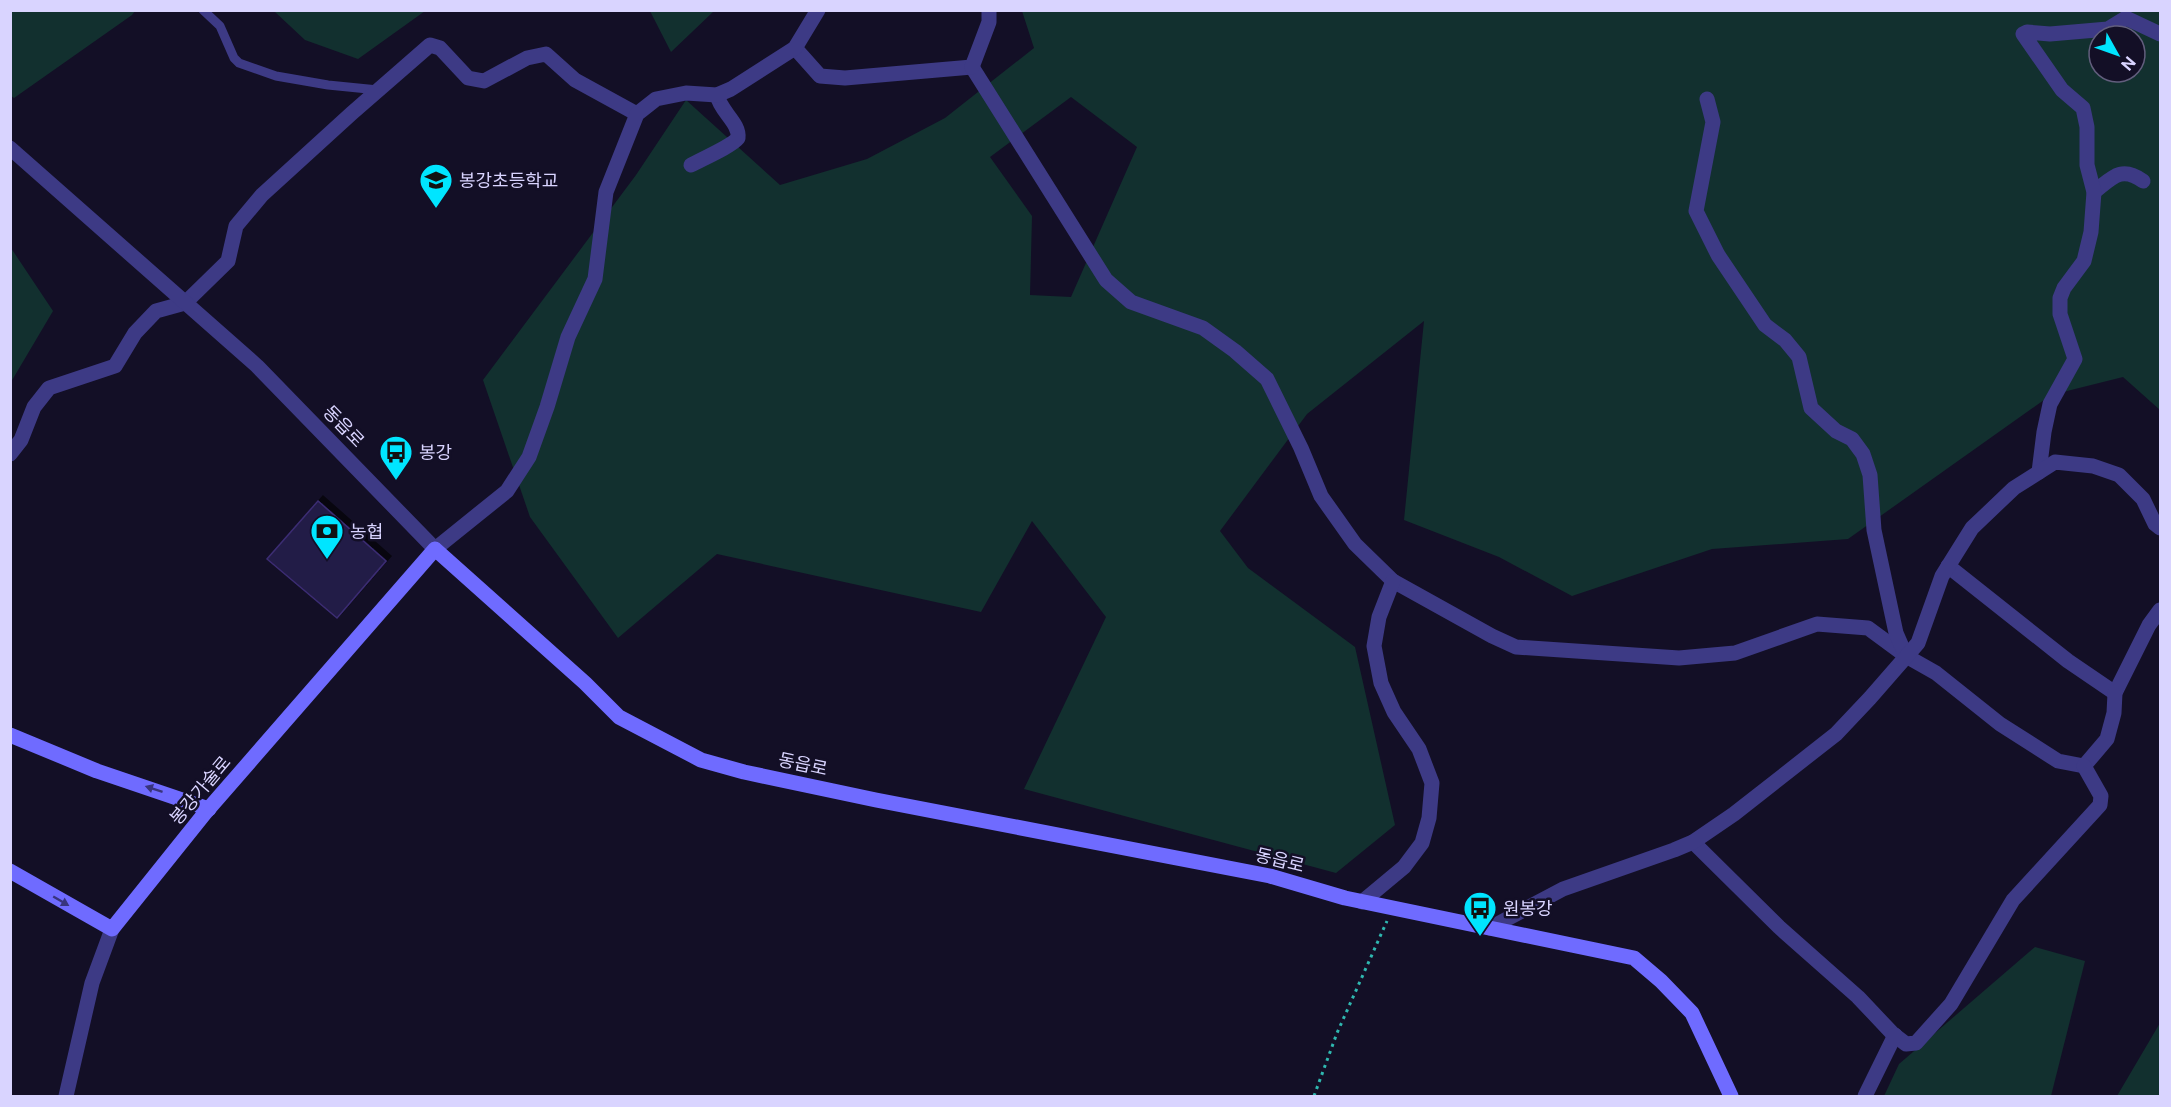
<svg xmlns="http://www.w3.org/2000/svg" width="2171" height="1107" font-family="'Public Sans','Noto Sans KR',sans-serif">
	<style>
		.green { fill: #12302f; fill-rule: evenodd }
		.building { fill: #241b47; stroke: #3b2d73; stroke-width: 1.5; filter: url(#shadow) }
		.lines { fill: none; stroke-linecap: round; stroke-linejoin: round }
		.path { stroke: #2fb8b0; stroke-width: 3; stroke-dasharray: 3 4.5; stroke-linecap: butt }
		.service { stroke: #3d3a85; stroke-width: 9 }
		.minor { stroke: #3d3a85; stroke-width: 15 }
		.tertiary { stroke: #3d3a85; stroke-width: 15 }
		.secondary { stroke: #6f6bff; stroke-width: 15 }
		.oneway { fill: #38347d }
		.labels { text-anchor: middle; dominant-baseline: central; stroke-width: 5; stroke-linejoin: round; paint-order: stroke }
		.poi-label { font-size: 18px; fill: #d9d4ff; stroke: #130f26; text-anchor: start }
		.street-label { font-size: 18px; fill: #d9d4ff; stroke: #130f26 }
	</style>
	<defs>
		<filter id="shadow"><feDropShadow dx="5" dy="-5" stdDeviation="0" flood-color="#0009"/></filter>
	</defs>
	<rect width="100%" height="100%" fill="#130f26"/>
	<!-- green -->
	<g class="green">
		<polygon points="11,10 135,10 135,11 132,15 14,98 10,95"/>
		<polygon points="274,11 425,11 358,59 305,40"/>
		<polygon points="650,11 714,11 671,52"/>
		<path d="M 1022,11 L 2160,11 L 2160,410 L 2123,377 L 2051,395 L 1848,539 L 1712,549 L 1572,596 L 1499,557 L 1404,520 L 1424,321 L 1307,414 L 1220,531 L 1248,568 L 1355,647 L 1395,825 L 1336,873 L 1024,789 L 1106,617 L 1032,521 L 981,612 L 717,554 L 618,638 L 530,517 L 483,380 L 636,175 L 686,100 L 780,185 L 867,159 L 945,118 L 1034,48 ZM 2099,36 L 2135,36 L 2135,72 L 2099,72 ZM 1071,97 L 1137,147 L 1071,297 L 1030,295 L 1032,216 L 990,157 Z"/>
		<polygon points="11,248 53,311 11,382"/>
		<polygon points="2035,947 2085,961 2051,1096 1884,1096 1899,1064"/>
		<polygon points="2160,1023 2160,1096 2117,1096"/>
	</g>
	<!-- building -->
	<polygon class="building" points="318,501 386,561 337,618 267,559"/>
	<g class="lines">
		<!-- path -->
		<polyline class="path" points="1314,1096 1337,1033 1387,921"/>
		<!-- service -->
		<polyline class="service" points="203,10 220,26 234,58 239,63 276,76 328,85 378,90"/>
		<!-- minor -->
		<g class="minor">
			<polyline points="795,48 820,76 845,78 972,67"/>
			<polyline points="972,67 1106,280 1131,302 1203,328 1235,351 1267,379 1301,448 1321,496 1355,544 1393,581 1492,636 1516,647 1679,658 1735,653 1817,624 1868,628 1906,656 1936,673 2000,724 2058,761 2084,766"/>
			<polyline points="972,67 989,22 989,10"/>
			<polyline points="1707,99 1713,122 1696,211 1718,255 1765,325 1785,340 1799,357 1811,408 1836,431 1852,439 1863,454 1870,475 1874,530 1896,633 1906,656"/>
			<path d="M 691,165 C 702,159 732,146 738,138 C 740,123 720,111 717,95"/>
			<path d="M 2094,192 C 2112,178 2121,165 2143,181"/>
			<polyline points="10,454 21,440 34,407 49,388 115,366 135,333 156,311 185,303 228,261 236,226 262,195 352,113 430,45 440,48 468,78 484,81 527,58 546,54 575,80 637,114"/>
			<polyline points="2039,472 2044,432 2050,404 2075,359 2060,314 2060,298 2064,288 2084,261 2091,232 2094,192 2087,165 2087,127 2083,108 2062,90 2023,34 2027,32 2050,34 2108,29 2126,18 2160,34"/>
			<polyline points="435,549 507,491 529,457 547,407 568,337 595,279 606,192 637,114 656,99 686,93 717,95 731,89 795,48 818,10"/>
			<polyline points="1948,566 2068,661 2115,693"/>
			<polyline points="2084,766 2107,739 2114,713 2115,693 2149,625 2160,610"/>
			<polyline points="1693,842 1779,927 1858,997 1893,1034 1906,1044 1916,1043 1951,1004 2013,900 2100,805 2101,796 2084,766"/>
			<polyline points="1362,902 1404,867 1422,843 1429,818 1432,783 1419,749 1394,712 1381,683 1374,646 1379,617 1393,581"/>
			<polyline points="1490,928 1563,889 1674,850 1693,842 1734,814 1836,734 1870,698 1918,643 1942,576 1972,528 2014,488 2055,462 2093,466 2119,475 2143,499 2155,524 2160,528"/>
			<polyline points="1865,1096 1895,1035"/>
		</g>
		<!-- tertiary -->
		<g class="tertiary">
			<polyline points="10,148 257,366 435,549"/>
			<polyline points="66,1096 92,983 112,929"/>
		</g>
		<!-- secondary -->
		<g class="secondary">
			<polyline points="10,735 97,771 209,809"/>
			<polyline points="10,871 112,929 205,813 435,549 585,683 619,717 701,760 744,772 876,800 1270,876 1345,898 1634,958 1661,981 1692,1013 1731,1096"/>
		</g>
	</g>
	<!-- one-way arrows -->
	<defs><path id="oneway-solid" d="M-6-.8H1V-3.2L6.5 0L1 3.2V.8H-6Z" transform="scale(1.5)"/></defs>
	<g class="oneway">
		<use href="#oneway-solid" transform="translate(154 789) rotate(-162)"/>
		<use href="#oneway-solid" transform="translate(61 901) rotate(30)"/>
	</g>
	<!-- icons -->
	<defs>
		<symbol id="school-pin" viewBox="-11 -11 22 30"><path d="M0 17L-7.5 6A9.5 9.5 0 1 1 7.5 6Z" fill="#00e5ff" stroke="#130f26"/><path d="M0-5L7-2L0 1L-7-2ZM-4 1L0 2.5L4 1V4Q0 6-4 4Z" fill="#111"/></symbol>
		<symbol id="bus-pin" viewBox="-11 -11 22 30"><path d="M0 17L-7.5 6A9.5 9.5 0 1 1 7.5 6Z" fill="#00e5ff" stroke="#130f26"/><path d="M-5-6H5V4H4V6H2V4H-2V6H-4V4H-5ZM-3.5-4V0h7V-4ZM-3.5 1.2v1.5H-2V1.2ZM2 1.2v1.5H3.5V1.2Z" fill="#111"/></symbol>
		<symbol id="bank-pin" viewBox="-11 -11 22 30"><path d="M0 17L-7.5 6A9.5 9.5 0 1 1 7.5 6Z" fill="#00e5ff" stroke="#130f26"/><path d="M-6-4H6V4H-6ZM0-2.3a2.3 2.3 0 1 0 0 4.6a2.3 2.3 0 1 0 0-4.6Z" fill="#111"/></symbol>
	</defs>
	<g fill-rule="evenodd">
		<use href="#school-pin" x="417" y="161" width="38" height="52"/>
		<use href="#bus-pin" x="377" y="433" width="38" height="52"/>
		<use href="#bank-pin" x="308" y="512" width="38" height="52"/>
		<use href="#bus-pin" x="1461" y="889" width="38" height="52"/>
	</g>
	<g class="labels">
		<!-- poi labels -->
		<g class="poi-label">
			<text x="459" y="180">봉강초등학교</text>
			<text x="419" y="452">봉강</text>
			<text x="350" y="531">농협</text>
			<text x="1503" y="908">원봉강</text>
		</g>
		<!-- street labels -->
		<g class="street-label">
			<text transform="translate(344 426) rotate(46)">동읍로</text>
			<text transform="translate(803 764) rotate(12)">동읍로</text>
			<text transform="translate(200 790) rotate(-50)">봉강가술로</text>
			<text transform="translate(1280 860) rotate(14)">동읍로</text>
		</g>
	</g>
	<!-- border -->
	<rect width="2171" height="1107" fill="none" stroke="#d9d4ff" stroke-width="24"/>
	<!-- north arrow -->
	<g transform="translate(2117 54) rotate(130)"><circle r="28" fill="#130f26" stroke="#625e7d" stroke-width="1.5"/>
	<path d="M0-4.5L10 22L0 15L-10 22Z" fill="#00e5ff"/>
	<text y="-9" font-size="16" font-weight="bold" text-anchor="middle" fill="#d9d4ff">N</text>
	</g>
</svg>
